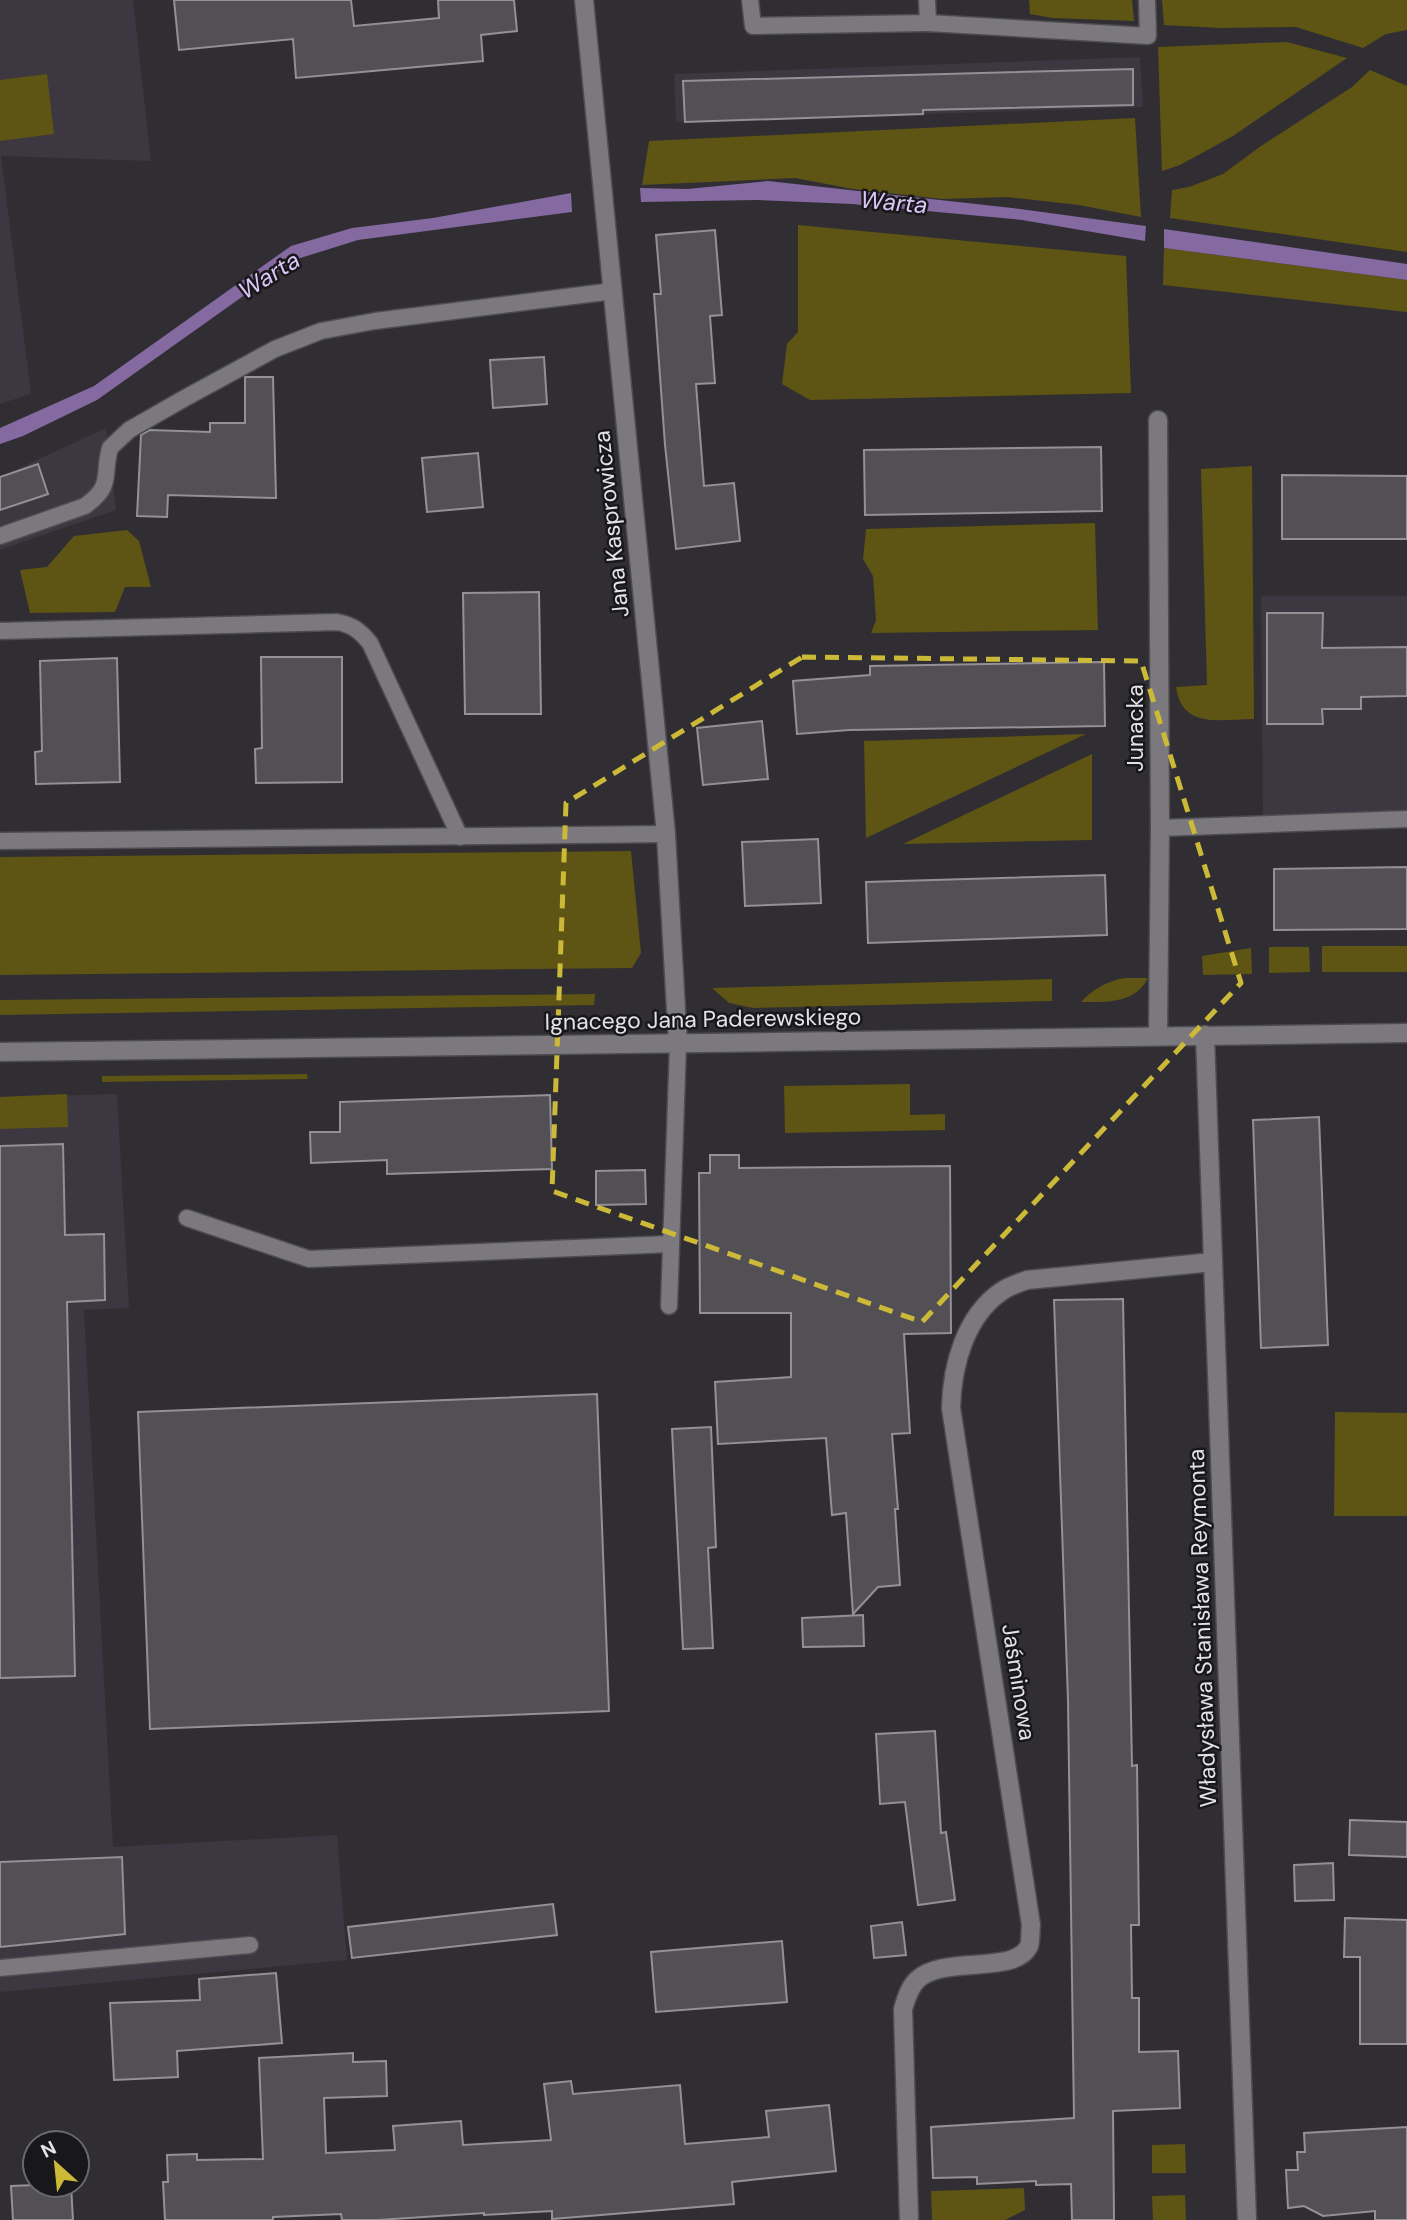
<svg xmlns="http://www.w3.org/2000/svg" width="1407" height="2220" font-family="'DM Sans',sans-serif">
	<style>
		.built { fill: #3c3741 }
		.green { fill: #5e5413 }
		.water { fill: #846aa1 }
		.building { fill: #524f55; stroke: #939096; stroke-width: 2 }
		.lines { fill: none; stroke-linecap: round; stroke-linejoin: round }
		.service-casing { stroke: #4d4c50; stroke-width: 19 }
		.minor-casing { stroke: #4d4c50; stroke-width: 21 }
		.secondary-casing { stroke: #4d4c50; stroke-width: 21 }
		.service { stroke: #7b797e; stroke-width: 16 }
		.minor { stroke: #7b797e; stroke-width: 18 }
		.secondary { stroke: #7b797e; stroke-width: 18 }
		.marked { fill: none; stroke: #cdb938; stroke-width: 5; stroke-dasharray: 14 9; stroke-linejoin: round }
		.labels { text-anchor: middle; dominant-baseline: central; stroke-width: 5; stroke-linejoin: round; paint-order: stroke }
		.street-label { font-size: 23px; fill: #e3e2e5; stroke: #181719 }
		.water-label { font-size: 24px; font-style: italic; fill: #dcc6f7; stroke: #181719 }
	</style>
	<rect width="100%" height="100%" fill="#302e33"/>
	<!-- built -->
	<g class="built">
		<polygon points="0,0 133,0 151,161 1,156 31,394 0,404"/>
		<polygon points="1140,57 1143,107 676,122 674,74"/>
		<polygon points="106,428 116,510 0,550 0,477"/>
		<polygon points="1261,596 1407,596 1407,820 1263,821"/>
		<polygon points="117,1094 129,1308 84,1310 113,1847 337,1835 347,1960 0,1992 0,1097"/>
	</g>
	<!-- green -->
	<g class="green">
		<polygon points="1029,0 1132,0 1134,21 1052,18 1030,14"/>
		<polygon points="1162,0 1407,0 1407,30 1386,34 1363,48 1296,27 1221,28 1164,25"/>
		<polygon points="1287,42 1347,58 1233,136 1180,165 1162,171 1158,47"/>
		<polygon points="1370,70 1407,86 1407,252 1170,218 1172,190 1189,187 1223,174 1261,146 1352,87"/>
		<polygon points="47,74 54,134 0,141 0,80"/>
		<polygon points="1135,118 1141,217 1079,205 1007,197 942,199 853,189 795,178 642,185 649,141"/>
		<polygon points="798,225 1126,256 1131,393 810,400 782,384 787,344 798,332"/>
		<polygon points="1164,248 1407,280 1407,312 1163,285"/>
		<path d="M 1252,466 L 1254,719 C 1221,719 1182,730 1176,687 L 1207,685 L 1201,469 Z"/>
		<polygon points="1095,523 1098,630 871,633 876,620 873,576 863,559 866,529"/>
		<polygon points="127,530 139,541 151,587 125,587 115,612 30,613 20,570 47,567 74,536"/>
		<polygon points="1086,734 866,838 864,741"/>
		<polygon points="1092,754 1092,840 903,844"/>
		<polygon points="631,851 641,953 632,968 0,975 0,857"/>
		<rect x="1322" y="946" width="85" height="26"/>
		<polygon points="1269,947 1309,947 1310,972 1269,973"/>
		<polygon points="1251,948 1252,974 1203,975 1202,956"/>
		<path d="M 1125,978 L 1148,978 C 1135,1004 1106,1002 1081,1002 C 1093,989 1107,981 1125,978 Z"/>
		<polygon points="1052,979 1052,1001 753,1008 729,1003 712,988"/>
		<polygon points="595,994 594,1005 0,1015 0,1000"/>
		<polygon points="307,1074 308,1079 102,1082 102,1076"/>
		<polygon points="910,1084 910,1115 945,1114 945,1130 785,1133 784,1086"/>
		<polygon points="67,1094 68,1127 0,1129 0,1097"/>
		<polygon points="1335,1412 1407,1413 1407,1516 1334,1516"/>
		<polygon points="1185,2144 1186,2173 1152,2173 1152,2145"/>
		<polygon points="1024,2188 1025,2210 1005,2220 932,2220 931,2191"/>
		<polygon points="1185,2195 1186,2220 1153,2220 1152,2196"/>
	</g>
	<!-- water -->
	<g class="water">
		<polygon points="768,181 1012,208 1146,226 1145,241 1022,220 852,204 756,200 641,202 640,188 687,189"/>
		<polygon points="571,193 572,212 358,240 294,260 97,400 23,436 0,444 0,428 94,386 291,246 352,228 433,218"/>
		<polygon points="1164,229 1407,264 1407,280 1164,248"/>
	</g>
	<!-- building -->
	<g class="building">
		<polygon points="174,0 351,0 354,26 439,18 438,0 514,0 517,31 481,35 483,61 296,78 293,39 179,50"/>
		<polygon points="1133,69 1133,105 923,110 923,114 685,122 683,81"/>
		<polygon points="715,230 722,315 710,316 715,383 696,384 704,486 734,483 740,541 676,549 665,445 654,294 661,294 656,235"/>
		<polygon points="544,357 547,404 493,408 490,360"/>
		<polygon points="245,377 273,377 276,498 168,495 167,517 137,516 141,435 150,430 210,432 210,423 245,423"/>
		<polygon points="1101,447 1102,511 865,515 864,450"/>
		<polygon points="478,453 483,507 427,512 422,458"/>
		<polygon points="38,464 48,494 0,510 0,477"/>
		<polygon points="1282,475 1407,476 1407,539 1282,539"/>
		<polygon points="539,592 541,714 465,714 463,593"/>
		<polygon points="1267,613 1323,613 1322,648 1407,647 1407,696 1361,697 1361,709 1322,709 1323,724 1267,724"/>
		<polygon points="261,657 342,657 342,782 256,783 255,749 262,748"/>
		<polygon points="117,658 120,782 36,784 35,752 42,751 40,661"/>
		<polygon points="1104,662 1105,726 849,730 797,734 793,681 870,675 870,666"/>
		<polygon points="762,721 768,779 703,785 697,728"/>
		<polygon points="818,839 821,903 745,906 742,842"/>
		<polygon points="1407,867 1407,929 1274,930 1274,869"/>
		<polygon points="1105,875 1107,935 868,943 866,882"/>
		<polygon points="550,1095 552,1169 387,1174 387,1160 311,1163 310,1132 340,1132 340,1102"/>
		<polygon points="1319,1117 1328,1345 1261,1348 1253,1120"/>
		<polygon points="63,1144 65,1235 104,1234 105,1300 67,1302 75,1676 0,1678 0,1146"/>
		<polygon points="710,1155 739,1155 739,1168 950,1166 951,1333 904,1334 910,1433 892,1434 898,1509 895,1509 900,1585 878,1587 853,1614 846,1513 832,1515 826,1438 718,1444 715,1382 791,1377 791,1313 700,1313 699,1173 710,1173"/>
		<polygon points="645,1170 646,1204 596,1205 596,1171"/>
		<polygon points="1123,1299 1132,1766 1137,1765 1139,1925 1131,1925 1132,1998 1139,1998 1139,2052 1178,2051 1180,2108 1113,2111 1114,2220 1072,2220 1071,2184 1036,2185 1036,2181 977,2184 977,2177 933,2178 931,2127 1074,2118 1068,1700 1054,1300"/>
		<polygon points="597,1394 609,1711 150,1729 138,1412"/>
		<polygon points="711,1427 716,1547 708,1548 713,1648 683,1649 672,1429"/>
		<polygon points="863,1615 864,1646 803,1647 802,1618"/>
		<polygon points="935,1731 941,1833 946,1832 955,1900 918,1905 905,1802 880,1804 876,1734"/>
		<polygon points="1350,1820 1407,1822 1407,1857 1349,1855"/>
		<polygon points="122,1857 125,1934 0,1947 0,1862"/>
		<polygon points="1333,1863 1334,1900 1295,1901 1294,1865"/>
		<polygon points="553,1904 557,1935 352,1958 348,1927"/>
		<polygon points="1345,1918 1407,1920 1407,2044 1360,2044 1360,1957 1344,1957"/>
		<polygon points="902,1922 906,1955 874,1958 871,1926"/>
		<polygon points="782,1941 787,2002 656,2012 651,1952"/>
		<polygon points="276,1973 282,2043 177,2051 178,2077 114,2080 110,2003 200,2000 199,1979"/>
		<polygon points="353,2053 353,2062 386,2061 387,2096 324,2098 326,2153 395,2150 393,2126 461,2121 463,2145 551,2140 544,2084 571,2081 573,2094 680,2085 685,2144 769,2137 766,2111 829,2105 836,2171 732,2182 734,2204 552,2219 552,2211 484,2215 484,2213 378,2220 342,2220 341,2214 273,2217 273,2220 165,2220 163,2182 168,2182 167,2155 197,2154 197,2160 263,2159 259,2058"/>
		<polygon points="1407,2127 1407,2220 1375,2220 1375,2211 1323,2216 1304,2206 1288,2208 1286,2170 1298,2170 1297,2152 1305,2152 1304,2133"/>
		<polygon points="35,2185 71,2185 73,2220 13,2220 11,2186"/>
	</g>
	<g class="lines">
		<defs>
			<g id="service">
				<polyline points="750,0 753,26 928,23 927,0"/>
				<polyline points="928,23 1148,36 1147,0"/>
				<path d="M 0,536 L 85,506 C 114,485 102,476 110,448 L 129,430 L 185,398 L 275,349 L 321,331 L 375,321 L 613,291"/>
				<path d="M 0,631 L 337,622 C 353,625 360,631 370,643 L 460,837"/>
				<polyline points="1160,828 1407,819"/>
				<polyline points="0,841 666,834"/>
				<polyline points="187,1218 309,1259 671,1244"/>
				<polyline points="669,1306 678,1044"/>
				<polyline points="0,1968 250,1945"/>
			</g>
			<g id="minor">
				<polyline points="584,0 666,834 678,1044"/>
				<polyline points="1158,420 1160,828 1158,1035"/>
				<polyline points="1205,1035 1247,2220"/>
				<path d="M 909,2220 L 903,2009 C 906,1999 909,1988 917,1980 C 944,1954 1014,1976 1029,1946 C 1031,1941 1030,1931 1031,1925 L 951,1408 C 952,1366 965,1316 1002,1291 C 1009,1286 1019,1283 1027,1280 L 1213,1262"/>
			</g>
			<path id="secondary" d="M 0,1052 C 469,1050 938,1037 1407,1033"/>
		</defs>
		<!-- service casing -->
		<use href="#service" class="service-casing"/>
		<!-- minor casing -->
		<use href="#minor" class="minor-casing"/>
		<!-- secondary casing -->
		<use href="#secondary" class="secondary-casing"/>
		<!-- service -->
		<use href="#service" class="service"/>
		<!-- minor -->
		<use href="#minor" class="minor"/>
		<!-- secondary -->
		<use href="#secondary" class="secondary"/>
	</g>
	<!-- marked area -->
	<path class="marked" d="M 802,657 L 1141,661 L 1241,983 L 922,1322 L 552,1191 L 566,803 Z"/>
	<g class="labels">
		<!-- street labels -->
		<g class="street-label">
			<text transform="translate(611 524) rotate(-96)">Jana Kasprowicza</text>
			<text transform="translate(1135 728) rotate(-90)">Junacka</text>
			<text transform="translate(703 1019) rotate(-1)">Ignacego Jana Paderewskiego</text>
			<text transform="translate(1202 1628) rotate(-92)">Władysława Stanisława Reymonta</text>
			<text transform="translate(1019 1682) rotate(81)">Jaśminowa</text>
		</g>
		<!-- water labels -->
		<g class="water-label">
			<text transform="translate(894 202) rotate(5)">Warta</text>
			<text transform="translate(269 275) rotate(-32)">Warta</text>
		</g>
	</g>
	<!-- north arrow -->
	<g transform="translate(56 2164) rotate(333)"><circle r="33" fill="#181719" stroke="#69686b" stroke-width="2"/>
	<path d="M0-5L12 26L0 18L-12 26Z" fill="#cdb938"/>
	<text y="-10" font-size="19" font-weight="bold" text-anchor="middle" fill="#e3e2e5">N</text>
	</g>
</svg>
